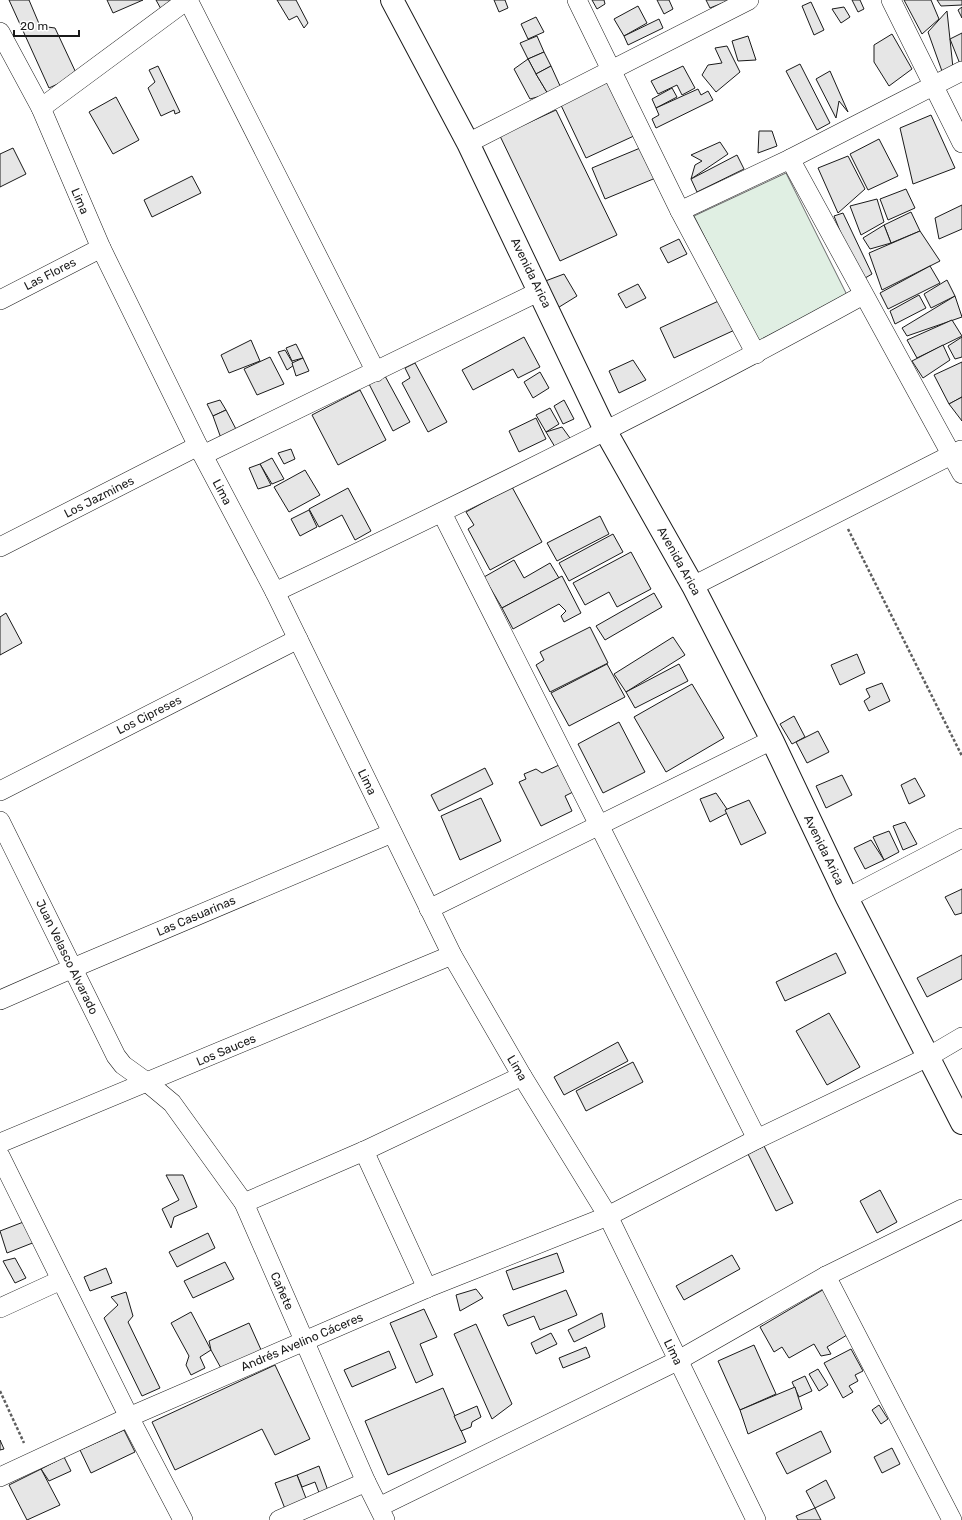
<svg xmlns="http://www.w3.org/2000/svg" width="962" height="1520" font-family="Rubik,sans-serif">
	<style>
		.green { fill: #e0efe3; stroke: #6a6a6a }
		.building { fill: #e6e6e6; stroke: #1a1a1a }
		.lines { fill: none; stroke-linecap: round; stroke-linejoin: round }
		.street-casing { stroke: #1a1a1a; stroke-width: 20 }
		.secondary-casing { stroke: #1a1a1a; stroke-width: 24 }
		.path { stroke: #5f5f5f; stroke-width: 2.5; stroke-dasharray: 3 2; stroke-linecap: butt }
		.street { stroke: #fff; stroke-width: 19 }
		.secondary { stroke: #fff; stroke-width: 22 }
		.labels { text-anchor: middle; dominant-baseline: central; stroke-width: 3; stroke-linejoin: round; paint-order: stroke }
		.street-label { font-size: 12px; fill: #1a1a1a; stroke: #fff }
	</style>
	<rect width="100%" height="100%" fill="#fff"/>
	<!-- green -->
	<polygon class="green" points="786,173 848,297 758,341 694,216"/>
	<!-- building -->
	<g class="building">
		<polygon points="9,0 29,0 40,26 55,28 77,75 49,88"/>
		<polygon points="107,0 143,0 113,13"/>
		<polygon points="156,0 178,0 161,9"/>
		<polygon points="277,0 296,0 308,23 304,28 297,16 289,20"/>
		<polygon points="494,0 505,0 508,8 499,12"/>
		<polygon points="592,0 604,0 605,4 597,9"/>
		<polygon points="657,0 669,0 673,9 664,14"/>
		<polygon points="706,0 730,0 710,8"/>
		<polygon points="852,0 860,0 864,9 858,12"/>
		<polygon points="904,0 931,0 939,19 922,34"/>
		<polygon points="937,0 962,0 962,5 941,6"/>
		<polygon points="811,2 824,30 814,35 802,6"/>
		<polygon points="638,6 647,23 624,36 614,19"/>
		<polygon points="844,7 850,17 841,23 832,9"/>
		<polygon points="962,7 962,18 958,10"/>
		<polygon points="947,11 953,68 943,74 928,32"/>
		<polygon points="536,17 544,32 528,39 521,24"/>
		<polygon points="659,19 663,28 628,45 624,36"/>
		<polygon points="962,33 962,62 960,64 950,39"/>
		<polygon points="892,34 912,69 889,86 874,62 874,45"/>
		<polygon points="537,36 544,52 528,59 520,43"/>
		<polygon points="748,36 756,60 738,61 732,41"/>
		<polygon points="727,46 740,72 716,92 702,75 708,65 722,63 715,48"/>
		<polygon points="544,52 551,66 536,74 528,59"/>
		<polygon points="528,59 536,74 548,94 530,99 514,69"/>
		<polygon points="800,64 830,123 817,130 786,71"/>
		<polygon points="158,66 180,112 175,114 174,110 161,116 148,88 155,82 149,70"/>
		<polygon points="551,66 561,88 548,94 536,74"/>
		<polygon points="683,66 695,88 682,95 677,85 658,94 651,81"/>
		<polygon points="830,71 848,112 839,101 836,118 816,79"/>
		<polygon points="609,78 636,135 586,158 559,101"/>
		<polygon points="672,88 677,97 656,108 652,99"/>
		<polygon points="698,89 701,95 708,91 713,100 656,128 652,119 659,115 656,108"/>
		<polygon points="116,97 139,140 113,154 89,112"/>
		<polygon points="556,110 617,235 560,261 500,136"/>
		<polygon points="931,115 955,168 913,184 900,128"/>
		<polygon points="759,131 772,131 777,146 758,153"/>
		<polygon points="879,139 898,176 868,190 850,154"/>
		<polygon points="720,142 728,154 691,179 695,165 702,161 691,155"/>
		<polygon points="645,146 658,177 605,199 592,168"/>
		<polygon points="13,148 26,174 0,187 0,154"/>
		<polygon points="737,155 744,169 697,192 691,179"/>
		<polygon points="848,156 865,189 838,213 818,168"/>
		<polygon points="192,176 201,193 152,217 144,200"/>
		<polygon points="906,189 915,208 888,220 880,199"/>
		<polygon points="877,199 884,222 861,235 850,206"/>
		<polygon points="962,205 962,229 939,239 935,218"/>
		<polygon points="911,212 920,231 891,243 884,225"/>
		<polygon points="843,213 872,274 860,281 834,216"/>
		<polygon points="884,225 891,243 870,249 863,238"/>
		<polygon points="920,231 940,261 882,290 869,253"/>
		<polygon points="679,239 687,254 668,263 660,248"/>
		<polygon points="930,266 940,283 888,309 880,293"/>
		<polygon points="564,274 577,296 556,309 540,283"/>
		<polygon points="947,280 955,296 931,308 924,294"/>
		<polygon points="638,284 646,298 626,308 618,294"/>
		<polygon points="919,295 926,308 895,324 890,311"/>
		<polygon points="955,296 962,317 907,336 902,328"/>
		<polygon points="725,298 739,328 674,358 660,328"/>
		<polygon points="952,320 962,336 917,358 907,340"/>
		<polygon points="524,337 540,367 518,378 513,369 473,390 462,370"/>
		<polygon points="962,337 962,357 955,359 948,346"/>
		<polygon points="251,340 260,361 229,373 221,355"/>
		<polygon points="296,344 303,358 292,361 286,348"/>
		<polygon points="943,345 950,360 923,378 912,361"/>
		<polygon points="285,350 294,365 287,370 278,352"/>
		<polygon points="270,357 284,384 257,395 244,369"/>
		<polygon points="303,358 309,371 296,376 292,363"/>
		<polygon points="633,360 646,380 619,393 609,371"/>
		<polygon points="962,362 962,397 949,404 934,375"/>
		<polygon points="415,363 447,422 428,432 402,383 410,378 405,368"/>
		<polygon points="540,372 549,388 533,398 524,382"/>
		<polygon points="385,376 410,422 393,431 369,384"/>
		<polygon points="360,390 386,440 338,465 312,415"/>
		<polygon points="962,397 962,421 949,404"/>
		<polygon points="220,400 226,410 213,416 207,404"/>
		<polygon points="564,400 574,419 563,424 554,406"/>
		<polygon points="550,408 559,424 546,432 536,415"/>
		<polygon points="226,410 238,433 222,441 213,416"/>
		<polygon points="536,418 546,439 519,452 509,431"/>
		<polygon points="562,427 575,445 558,452 546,432"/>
		<polygon points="291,449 295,459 284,464 278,453"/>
		<polygon points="272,458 284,479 272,484 260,464"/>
		<polygon points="260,464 271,485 258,489 249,468"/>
		<polygon points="305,470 320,495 289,512 274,487"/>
		<polygon points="512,487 542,542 490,570 468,529 474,525 466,512"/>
		<polygon points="348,488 371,531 355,540 342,515 319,527 309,509"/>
		<polygon points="309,510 317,527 300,536 291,519"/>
		<polygon points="600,516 609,534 557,561 547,543"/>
		<polygon points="613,534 623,552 569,581 559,563"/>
		<polygon points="631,552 651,589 617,607 609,592 585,605 573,583"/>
		<polygon points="514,560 524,578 550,563 559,578 502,608 484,577"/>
		<polygon points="562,576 581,613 564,622 561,616 566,611 559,604 513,629 502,608"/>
		<polygon points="654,593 662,607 605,640 596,626"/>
		<polygon points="6,613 22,643 0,655 0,617"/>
		<polygon points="590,627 608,663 550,692 536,665 544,660 540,652"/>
		<polygon points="673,637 685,655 626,692 614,674"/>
		<polygon points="857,654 865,673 840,685 831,665"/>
		<polygon points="607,664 625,697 569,726 551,693"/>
		<polygon points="679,664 688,681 635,708 626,692"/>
		<polygon points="882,683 890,701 869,711 864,701 870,697 866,689"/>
		<polygon points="692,684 724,738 666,772 634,717"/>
		<polygon points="794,716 805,737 792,744 780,724"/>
		<polygon points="619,722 645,772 603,793 578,744"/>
		<polygon points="818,731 829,752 807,763 796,742"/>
		<polygon points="559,765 573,792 565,796 572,811 541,826 519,782 526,779 524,774 536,769 542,773"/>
		<polygon points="485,768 493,784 439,811 431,795"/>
		<polygon points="842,775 852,795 826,808 816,786"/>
		<polygon points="915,778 925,796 909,804 901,785"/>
		<polygon points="716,793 729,812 710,822 700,799"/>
		<polygon points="481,798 501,841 460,860 441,816"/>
		<polygon points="749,800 766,833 741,845 725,810"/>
		<polygon points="905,822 917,844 903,850 893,826"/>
		<polygon points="889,831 899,852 884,860 873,837"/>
		<polygon points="871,840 884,860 865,869 854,848"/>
		<polygon points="962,889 962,913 955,915 945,897"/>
		<polygon points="836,953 846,973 785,1001 776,982"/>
		<polygon points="962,955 962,979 927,997 917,978"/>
		<polygon points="829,1013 860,1067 827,1085 796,1031"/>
		<polygon points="618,1042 628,1061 564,1095 554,1077"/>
		<polygon points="633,1062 643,1082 586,1111 576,1091"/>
		<polygon points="764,1146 793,1203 776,1211 748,1154"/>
		<polygon points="166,1175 183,1175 197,1207 174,1217 171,1228 162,1209 179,1200"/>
		<polygon points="880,1190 897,1222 877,1233 860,1201"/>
		<polygon points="26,1221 35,1242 7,1253 0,1231"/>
		<polygon points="208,1233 215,1248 177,1267 169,1252"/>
		<polygon points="557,1253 564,1272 513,1290 506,1271"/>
		<polygon points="732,1255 740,1269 684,1300 676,1286"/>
		<polygon points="15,1258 26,1278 15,1283 3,1261"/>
		<polygon points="225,1262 234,1279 193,1298 184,1281"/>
		<polygon points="106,1268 112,1283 90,1291 84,1277"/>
		<polygon points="826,1288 852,1332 827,1347 831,1354 821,1356 814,1344 789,1358 782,1347 774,1352 760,1327"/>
		<polygon points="476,1289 483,1298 460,1311 456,1295"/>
		<polygon points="566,1290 577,1315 540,1330 534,1316 508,1326 503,1315"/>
		<polygon points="126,1292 133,1316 128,1322 160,1388 142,1396 104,1318 118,1305 111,1297"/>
		<polygon points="424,1309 437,1337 420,1344 433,1375 416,1383 390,1323"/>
		<polygon points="191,1312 211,1350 200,1357 205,1368 191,1375 186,1365 189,1356 171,1323"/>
		<polygon points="602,1313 605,1327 574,1342 568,1330"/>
		<polygon points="249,1323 262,1352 222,1370 211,1350 209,1341"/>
		<polygon points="476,1324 512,1404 492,1419 454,1334"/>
		<polygon points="551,1333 557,1344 536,1354 531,1343"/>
		<polygon points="754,1345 776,1394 740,1410 718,1361"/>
		<polygon points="586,1347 590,1357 563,1368 559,1358"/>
		<polygon points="851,1349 863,1371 855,1375 858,1381 849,1386 853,1392 843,1398 824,1363"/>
		<polygon points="389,1351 396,1368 352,1387 344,1370"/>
		<polygon points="275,1365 310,1439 275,1455 262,1429 175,1470 152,1422"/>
		<polygon points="818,1369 828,1385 819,1391 809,1374"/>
		<polygon points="805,1376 812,1391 799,1397 792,1382"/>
		<polygon points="795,1387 802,1409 748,1434 740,1410"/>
		<polygon points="443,1388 466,1442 388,1475 365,1421"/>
		<polygon points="879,1405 888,1419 881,1424 872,1410"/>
		<polygon points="477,1406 481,1417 472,1422 471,1427 461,1431 454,1416"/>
		<polygon points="124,1430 135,1452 91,1473 80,1450"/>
		<polygon points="821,1431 831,1452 787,1474 776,1453"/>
		<polygon points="0,1440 4,1449 0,1450"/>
		<polygon points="892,1448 900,1464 882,1473 874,1457"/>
		<polygon points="64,1457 71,1471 49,1481 41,1469"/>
		<polygon points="319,1466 330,1496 321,1498 315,1482 302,1487 297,1475"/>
		<polygon points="41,1469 60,1505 27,1520 9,1485"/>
		<polygon points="297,1475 309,1506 287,1514 275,1483"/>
		<polygon points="826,1480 835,1498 815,1508 806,1491"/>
		<polygon points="815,1508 821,1520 798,1520 796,1516"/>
	</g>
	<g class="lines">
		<defs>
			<g id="street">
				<polyline points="188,0 376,372"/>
				<polyline points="577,0 680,211 756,354"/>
				<polyline points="891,0 962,143"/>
				<polyline points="0,32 41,108 101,248 198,446 275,592 452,955 522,1076 608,1216 756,1520"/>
				<polyline points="41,108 187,0"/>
				<polyline points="468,143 749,0"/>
				<polyline points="790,159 962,474"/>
				<polyline points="680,211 790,159 962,71"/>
				<polyline points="0,300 101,248"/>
				<polyline points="203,455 540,291"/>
				<polyline points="442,513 757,1139"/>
				<polyline points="0,547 198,446"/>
				<polyline points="693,586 961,450"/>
				<path d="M 275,592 C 474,498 671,401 863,295"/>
				<polyline points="0,791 298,639"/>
				<polyline points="0,821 116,1056 123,1065 148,1083 172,1103 244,1203 366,1482 385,1520"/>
				<polyline points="847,898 962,838"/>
				<polyline points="429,909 772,740"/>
				<polyline points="0,1000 73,968 392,833"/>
				<polyline points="0,1143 452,955"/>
				<polyline points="364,1151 427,1288"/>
				<polyline points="0,1156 129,1417 183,1520"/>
				<polyline points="244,1203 364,1151 522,1076"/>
				<polyline points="826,1276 952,1520"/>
				<polyline points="0,1308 61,1280"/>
				<polyline points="0,1477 129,1417 427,1288 608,1216 757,1139 928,1057 962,1037"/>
				<polyline points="379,1507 677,1361 826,1276 962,1209"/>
				<polyline points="279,1520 366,1482"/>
			</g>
			<polyline id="secondary" points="392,0 468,143 606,432 693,586 772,740 847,898 962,1123"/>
		</defs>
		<!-- street casing -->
		<use href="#street" class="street-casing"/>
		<!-- secondary casing -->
		<use href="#secondary" class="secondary-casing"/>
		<!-- path -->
		<g class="path">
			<polyline points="848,529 962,756"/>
			<polyline points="0,1391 24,1443"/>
		</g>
		<!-- street -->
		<use href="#street" class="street"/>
		<!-- secondary -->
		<use href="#secondary" class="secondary"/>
	</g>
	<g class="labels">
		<!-- street labels -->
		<g class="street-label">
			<text transform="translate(80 201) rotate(67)">Lima</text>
			<text transform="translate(531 273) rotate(64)">Avenida Arica</text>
			<text transform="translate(50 274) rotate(-27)">Las Flores</text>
			<text transform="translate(222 492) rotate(62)">Lima</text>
			<text transform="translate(99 497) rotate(-27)">Los Jazmines</text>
			<text transform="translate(679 561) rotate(61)">Avenida Arica</text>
			<text transform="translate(149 715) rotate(-27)">Los Cipreses</text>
			<text transform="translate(367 782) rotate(64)">Lima</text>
			<text transform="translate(824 850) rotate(64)">Avenida Arica</text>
			<text transform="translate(196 916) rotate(-23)">Las Casuarinas</text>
			<text transform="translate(67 957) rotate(64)">Juan Velasco Alvarado</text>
			<text transform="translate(226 1050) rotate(-23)">Los Sauces</text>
			<text transform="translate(517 1068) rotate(60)">Lima</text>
			<text transform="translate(282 1291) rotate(66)">Cañete</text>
			<text transform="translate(302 1342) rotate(-23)">Andrés Avelino Cáceres</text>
			<text transform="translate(673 1352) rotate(64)">Lima</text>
		</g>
	</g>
	<!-- scale -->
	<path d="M14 30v6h65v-6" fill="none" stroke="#1a1a1a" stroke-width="2"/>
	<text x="20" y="30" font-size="12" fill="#1a1a1a" stroke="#ffffff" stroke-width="3" paint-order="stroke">20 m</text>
</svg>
